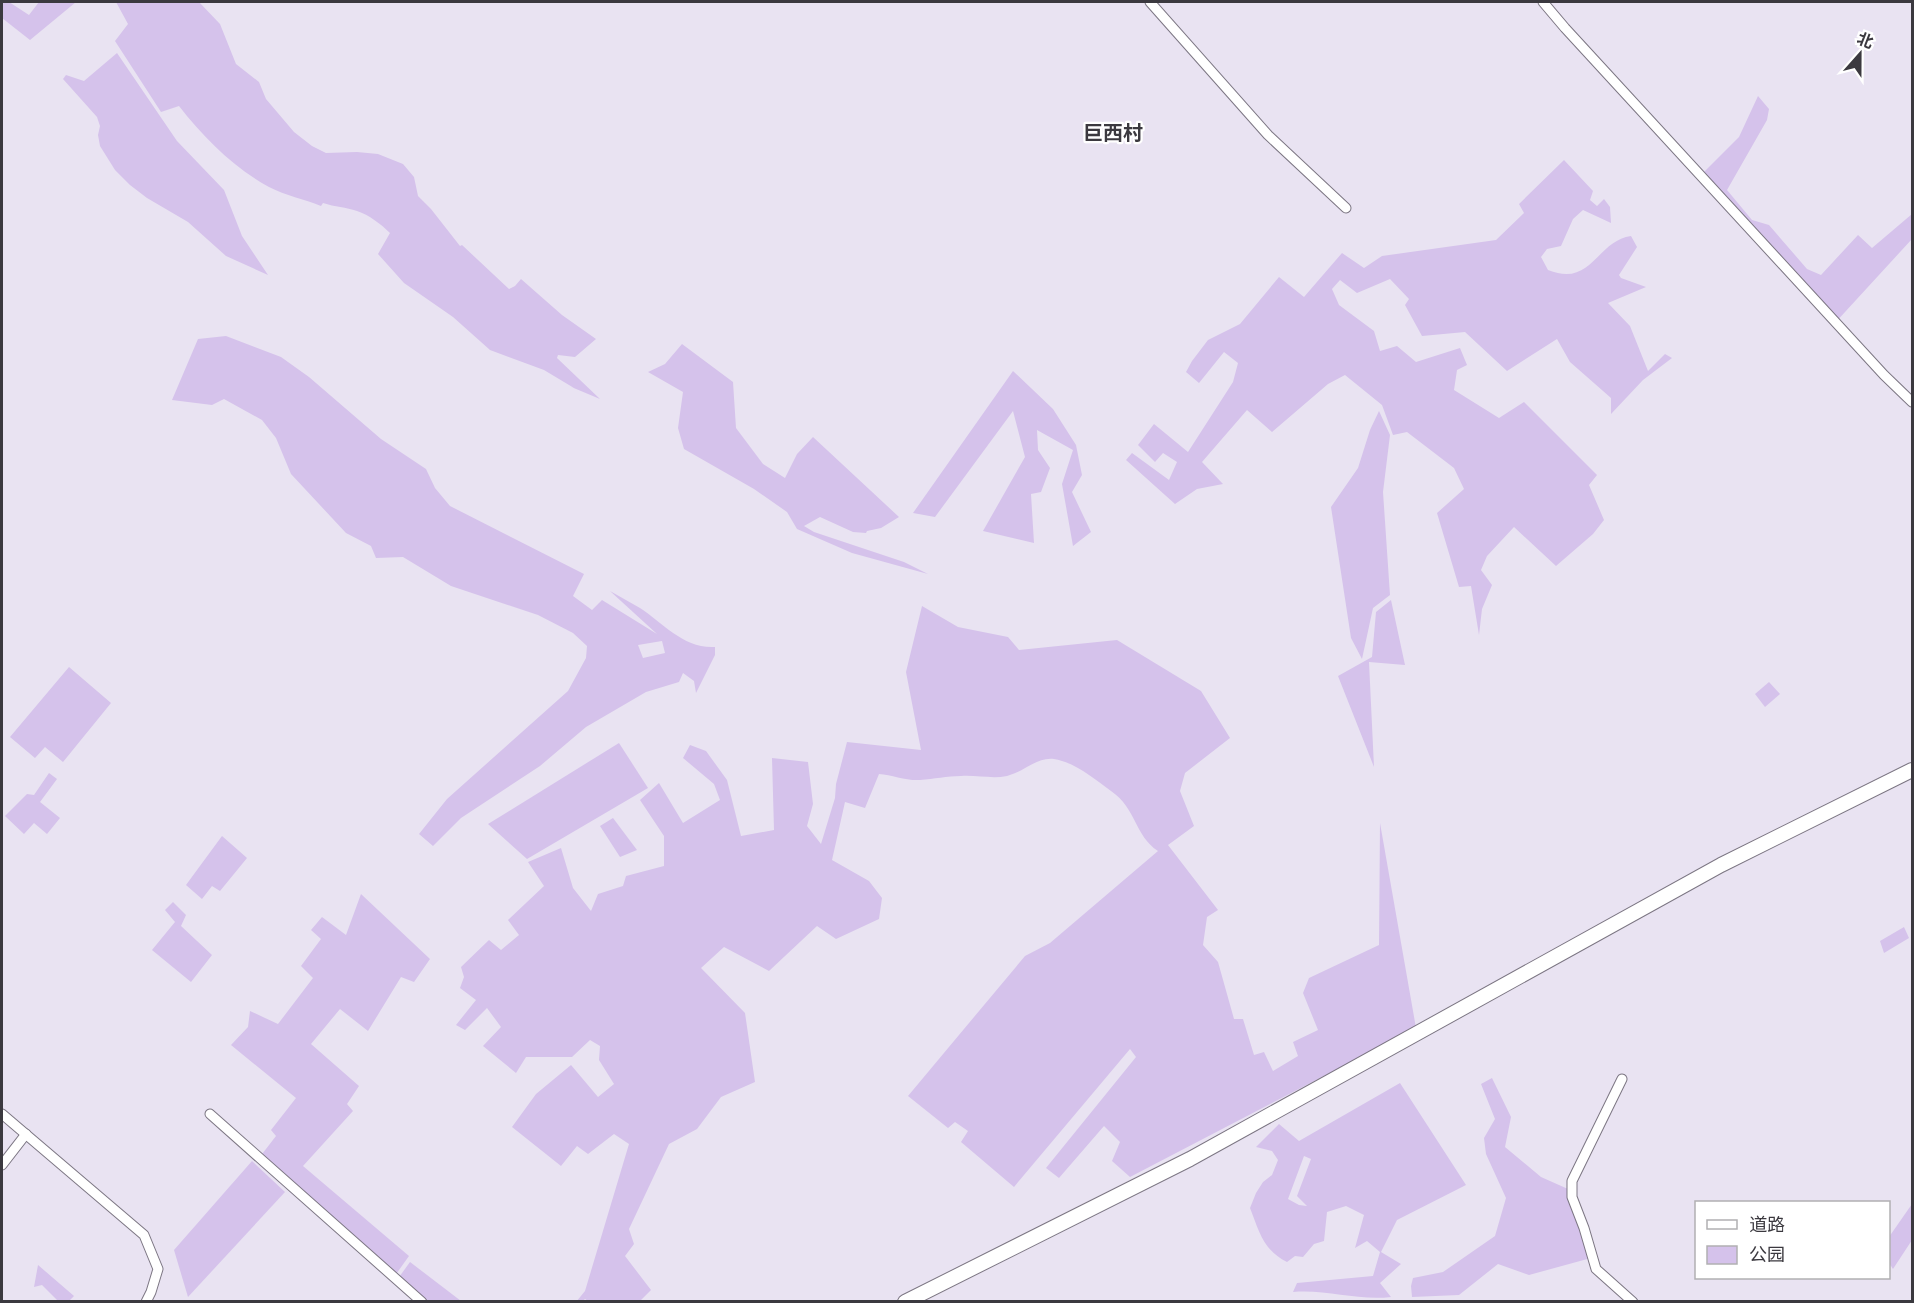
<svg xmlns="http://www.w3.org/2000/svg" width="1914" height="1303" font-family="Literata,'Noto Sans SC',serif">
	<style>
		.green { fill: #d5c2eb; fill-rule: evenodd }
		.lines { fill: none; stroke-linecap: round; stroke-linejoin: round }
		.street-casing { stroke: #7c7683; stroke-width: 11 }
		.primary-casing { stroke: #7c7683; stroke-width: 16 }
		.street { stroke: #fff; stroke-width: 9 }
		.primary { stroke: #fff; stroke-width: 14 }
		.labels { text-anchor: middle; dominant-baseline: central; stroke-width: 4.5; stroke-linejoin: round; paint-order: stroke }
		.quarter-label { font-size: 20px; font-weight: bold; fill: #3b393f; stroke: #fff }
	</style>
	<rect width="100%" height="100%" fill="#e9e3f2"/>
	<!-- green -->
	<g class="green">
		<polygon points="2,2 9,2 29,15 39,2 76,2 30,40 2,18"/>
		<path d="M 116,2 L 199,2 L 220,24 L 236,64 L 259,82 L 266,99 L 294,132 L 312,146 L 326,153 L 357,152 L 378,154 L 403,164 L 414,177 L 418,196 L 431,209 L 460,246 L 462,245 L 509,289 L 515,286 L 521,279 L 562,315 L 596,339 L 575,357 L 558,355 L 557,358 L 600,399 L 569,386 L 574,388 L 544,370 L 490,350 L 453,317 L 404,283 L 378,254 L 390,233 C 381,224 369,215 357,211 C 346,207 335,207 323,203 L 321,206 C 304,199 286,196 269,187 C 233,167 204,138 179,106 L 161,112 L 115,41 L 128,24 Z"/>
		<polygon points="117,53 177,141 224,190 242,236 268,275 226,256 188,222 147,198 130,185 115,170 100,146 98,135 100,126 97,117 63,79 66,75 84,81"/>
		<polygon points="1758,96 1769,109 1767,120 1727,190 1752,220 1769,225 1807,269 1821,275 1858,235 1872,248 1912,214 1912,239 1834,324 1698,178 1739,137"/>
		<path d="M 1564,160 L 1593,191 L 1590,200 L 1597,206 L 1604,199 L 1610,207 L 1611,223 L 1583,210 L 1573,219 L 1561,246 L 1547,249 L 1541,257 L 1548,270 C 1592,288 1596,241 1631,236 L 1637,247 L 1619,275 L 1621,278 L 1646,287 L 1608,303 L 1630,326 L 1648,371 L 1665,354 L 1672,358 L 1643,380 L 1611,414 L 1611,398 L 1570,362 L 1557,339 L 1507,371 L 1465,332 L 1422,336 L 1405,305 L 1409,299 L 1390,279 L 1357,293 L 1340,280 L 1332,289 L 1339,305 L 1374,331 L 1380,351 L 1397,346 L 1416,362 L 1460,348 L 1467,365 L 1457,370 L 1454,390 L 1499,418 L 1524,402 L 1597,475 L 1589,485 L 1604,520 L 1593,534 L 1556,566 L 1514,527 L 1487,556 L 1481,570 L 1492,585 L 1482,609 L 1479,635 L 1471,586 L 1459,587 L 1437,513 L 1464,489 L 1454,468 L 1407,432 L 1393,435 L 1382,405 L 1345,375 L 1328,384 L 1272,432 L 1247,410 L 1202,462 L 1223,484 L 1197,489 L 1175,504 L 1126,460 L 1132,453 L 1169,480 L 1177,462 L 1163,453 L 1155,462 L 1138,445 L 1154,424 L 1188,452 L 1233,382 L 1238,363 L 1224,352 L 1199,383 L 1186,372 L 1192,361 L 1208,340 L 1240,324 L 1279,277 L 1304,297 L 1342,253 L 1364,268 L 1382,256 L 1496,240 L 1524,213 L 1519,204 Z"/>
		<path d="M 226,336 L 281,357 L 309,377 L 381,439 L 426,469 L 435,488 L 450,506 L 584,574 L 573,596 L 592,610 L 602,600 L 657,634 L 610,591 C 620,597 630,602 640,608 C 663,623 684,649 715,647 L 715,655 L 696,693 L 694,681 L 683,673 L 679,682 L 646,692 L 586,727 L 540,766 L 461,818 L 433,846 L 419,834 L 447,799 L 568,691 L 586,658 L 587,646 L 573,633 L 538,615 L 451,586 L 403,557 L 376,558 L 371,546 L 346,533 L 291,474 L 276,438 L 262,420 L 224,399 L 212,405 L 172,400 L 198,339 ZM 662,641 L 665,653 L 643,658 L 638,645 Z"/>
		<polygon points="682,344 733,382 736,428 763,464 785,478 797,454 813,437 899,517 881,528 867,531 866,533 853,532 820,517 804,526 814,532 904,562 928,574 852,553 797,529 787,512 754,489 684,449 678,428 683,392 648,372 665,364"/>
		<polygon points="1013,371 1053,409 1076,445 1082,475 1072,492 1091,532 1073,546 1062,484 1073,450 1037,430 1038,450 1050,468 1041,492 1031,494 1034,543 983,531 1025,457 1013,411 935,517 913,513"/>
		<polygon points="1379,411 1390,435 1383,492 1390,595 1373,608 1362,659 1351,638 1331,507 1358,468 1370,430"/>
		<polygon points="1391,600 1405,665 1369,662 1374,767 1338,676 1372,657 1376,612"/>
		<path d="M 922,606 L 958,627 L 1008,637 L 1019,650 L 1117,640 L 1201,691 L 1230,738 L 1185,773 L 1180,791 L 1194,826 L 1168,845 L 1218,910 L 1207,917 L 1203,945 L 1218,962 L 1234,1019 L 1243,1019 L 1254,1055 L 1264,1052 L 1273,1071 L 1298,1056 L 1293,1042 L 1318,1030 L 1303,993 L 1309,978 L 1379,945 L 1380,823 L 1416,1028 L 1130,1177 L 1112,1161 L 1120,1142 L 1104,1126 L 1059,1178 L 1046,1168 L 1136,1057 L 1130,1049 L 1014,1187 L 961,1142 L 968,1131 L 955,1122 L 948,1128 L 908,1096 L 1025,956 L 1050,943 L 1158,851 C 1134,835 1137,809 1111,791 C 1095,779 1074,762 1054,759 C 1036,757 1024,772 1007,776 C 992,779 977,775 961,776 C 947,776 934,779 920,780 C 907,781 892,775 879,774 L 865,808 L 845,802 L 832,860 L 869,881 L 882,898 L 879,919 L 836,939 L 817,926 L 769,971 L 724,947 L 701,968 L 745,1013 L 755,1082 L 721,1097 L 697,1129 L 669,1144 L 629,1229 L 634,1244 L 625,1256 L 651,1290 L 640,1301 L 588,1301 L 585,1299 L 583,1301 L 576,1302 L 585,1291 L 629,1144 L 614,1134 L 588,1154 L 577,1146 L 561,1166 L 512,1127 L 536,1094 L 571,1065 L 598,1097 L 614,1084 L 599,1060 L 600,1046 L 590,1040 L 572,1057 L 526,1057 L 516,1073 L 483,1046 L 501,1027 L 487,1008 L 465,1030 L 456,1025 L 476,1000 L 460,988 L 464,977 L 461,967 L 489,940 L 501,950 L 519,935 L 508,920 L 544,886 L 528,862 L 561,848 L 573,888 L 591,911 L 598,894 L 623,886 L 626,876 L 664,866 L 664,836 L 640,800 L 659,783 L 683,823 L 720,800 L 714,784 L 683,758 L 690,745 L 706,751 L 727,780 L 741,836 L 774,830 L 772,758 L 808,762 L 813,804 L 807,826 L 821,844 L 835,798 L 836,784 L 847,742 L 921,750 L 906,672 Z"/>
		<polygon points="69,667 111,703 63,762 45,747 35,758 10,737"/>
		<polygon points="1769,682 1780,694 1765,707 1755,694"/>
		<polygon points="619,743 648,788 527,859 488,824"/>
		<polygon points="49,773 57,779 40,802 60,818 47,834 34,823 24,834 5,816 27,794 34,795"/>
		<polygon points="613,818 637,850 620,857 600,826"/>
		<polygon points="222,836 247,858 220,891 212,886 202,899 186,885"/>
		<polygon points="361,894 430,959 414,982 401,977 368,1031 340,1009 311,1044 359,1086 347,1104 353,1111 303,1166 409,1256 394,1277 259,1158 276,1136 271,1130 296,1098 231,1045 248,1027 250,1011 278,1024 313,978 301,966 321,939 311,930 322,917 346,935"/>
		<polygon points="173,902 186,915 181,926 212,955 191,982 152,950 175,922 165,910"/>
		<polygon points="1904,927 1909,938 1884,953 1880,941"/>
		<polygon points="1492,1078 1511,1117 1505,1147 1541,1177 1568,1189 1591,1258 1529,1275 1498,1264 1459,1295 1412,1297 1411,1286 1413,1278 1443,1272 1495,1236 1506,1198 1486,1154 1484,1138 1495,1119 1481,1084"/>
		<path d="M 1400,1083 L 1466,1185 L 1397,1220 L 1381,1252 L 1401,1264 L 1380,1283 L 1391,1297 C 1358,1301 1326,1289 1293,1292 L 1297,1283 L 1373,1276 L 1380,1252 L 1367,1241 L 1355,1248 L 1364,1215 L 1346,1206 L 1327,1212 L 1324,1241 L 1314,1244 L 1303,1257 L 1295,1256 L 1287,1262 C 1263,1250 1259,1231 1250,1208 L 1256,1193 L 1263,1182 L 1272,1175 L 1278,1160 L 1272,1151 L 1256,1147 L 1279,1124 L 1299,1141 ZM 1304,1156 L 1311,1159 L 1297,1196 L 1307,1206 L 1299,1205 L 1288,1199 Z"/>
		<polygon points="252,1161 285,1192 188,1297 174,1250"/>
		<polygon points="1912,1204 1912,1240 1893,1269 1889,1263 1889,1237"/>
		<polygon points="410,1262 461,1301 423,1301 397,1280"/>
		<polygon points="38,1265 74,1296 69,1301 58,1301 42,1285 34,1287"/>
	</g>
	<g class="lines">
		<defs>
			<g id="street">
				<polyline points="1150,2 1268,135 1346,208"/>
				<polyline points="1543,2 1565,28 1884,375 1912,402"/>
				<polyline points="1622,1079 1572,1181 1572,1197 1584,1228 1596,1269 1633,1302"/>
				<polyline points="2,1114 144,1235 158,1269 151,1292 146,1302"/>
				<polyline points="210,1114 422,1302"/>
				<polyline points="2,1165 26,1134"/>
			</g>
			<polyline id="primary" points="905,1302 1190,1159 1721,865 1912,770"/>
		</defs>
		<!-- street casing -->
		<use href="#street" class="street-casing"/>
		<!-- primary casing -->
		<use href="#primary" class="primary-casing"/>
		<!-- street -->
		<use href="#street" class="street"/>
		<!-- primary -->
		<use href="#primary" class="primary"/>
	</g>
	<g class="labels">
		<!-- quarter labels -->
		<g class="quarter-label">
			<text x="1113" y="131">巨西村</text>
		</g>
	</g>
	<!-- border -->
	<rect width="1914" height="1303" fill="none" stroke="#3b393f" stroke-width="6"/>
	<!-- legend -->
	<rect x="1695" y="1201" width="195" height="78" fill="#ffffff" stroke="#b1b0b2" stroke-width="1.5"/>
	<rect x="1707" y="1220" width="30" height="9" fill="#ffffff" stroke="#b1b0b2" stroke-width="1.5"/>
	<text x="1749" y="1231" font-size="18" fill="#3b393f">道路</text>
	<rect x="1707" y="1246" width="30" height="18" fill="#d5c2eb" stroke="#b1b0b2" stroke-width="1.5"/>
	<text x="1749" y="1261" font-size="18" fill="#3b393f">公园</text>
	<!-- north arrow -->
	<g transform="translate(1860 54) rotate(21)" stroke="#ffffff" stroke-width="4.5" paint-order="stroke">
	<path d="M0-4.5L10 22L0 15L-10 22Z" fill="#3b393f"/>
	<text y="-9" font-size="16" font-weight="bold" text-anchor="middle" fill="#3b393f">北</text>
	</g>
</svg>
